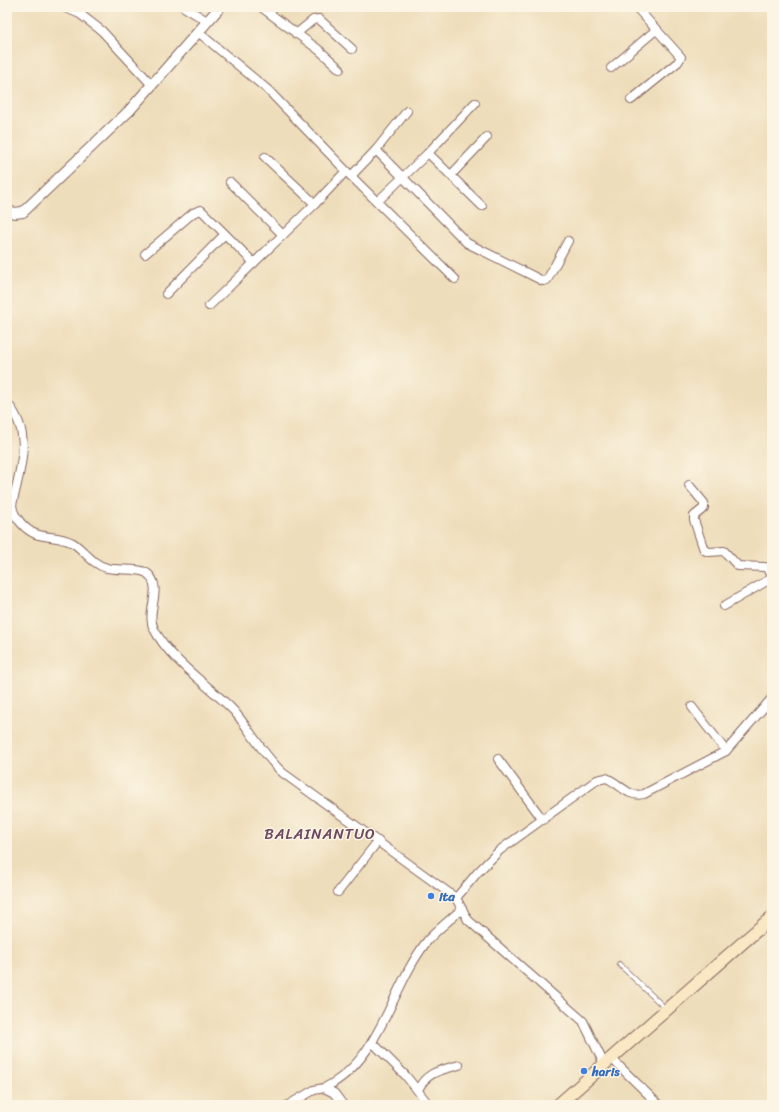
<svg xmlns="http://www.w3.org/2000/svg" width="779" height="1112" font-family="Sriracha,sans-serif">
	<style>
		.lines { fill: none; stroke-linecap: round; stroke-linejoin: round }
		.service-casing { stroke: #83625d; stroke-width: 5.5 }
		.minor-casing { stroke: #83625d; stroke-width: 10 }
		.tertiary-casing { stroke: #83625d; stroke-width: 12 }
		.secondary-casing { stroke: #83625d; stroke-width: 14 }
		.service { stroke: #fff; stroke-width: 4 }
		.minor { stroke: #fff; stroke-width: 8 }
		.tertiary { stroke: #fff; stroke-width: 10 }
		.secondary { stroke: #fae7c3; stroke-width: 12 }
		.shop-dot { fill: #3f7fe0; stroke: #fcf5e5; stroke-width: 1.5 }
		.labels { text-anchor: middle; dominant-baseline: central; stroke-width: 3; stroke-linejoin: round; paint-order: stroke }
		.shop-label { font-size: 13px; font-weight: bold; fill: #366cbe; stroke: #fcf5e5; text-anchor: start }
		.quarter-label { font-size: 15px; letter-spacing: 1px; fill: #6d4a62; stroke: #fcf5e5 }
	</style>
	<rect width="100%" height="100%" fill="#fcf5e5"/>
	<filter id="ink" filterUnits="userSpaceOnUse"><feTurbulence type="fractalNoise" baseFrequency=".025" numOctaves="2"/><feDisplacementMap in="SourceGraphic" scale="8" xChannelSelector="R" yChannelSelector="G"/><feConvolveMatrix kernelMatrix="1 2 1 2 8 2 1 2 1" color-interpolation-filters="sRGB"/></filter>
	<filter id="wash" filterUnits="userSpaceOnUse"><feTurbulence type="fractalNoise" baseFrequency=".012" numOctaves="4" result="noise"/><feDisplacementMap in="SourceGraphic" scale="16" xChannelSelector="R" yChannelSelector="G"/><feGaussianBlur stdDeviation="0.9" result="paint"/><feColorMatrix in="noise" values="0 0 0 0 0 0 0 0 0 0 0 0 0 0 0 0 0 1.4 0 .05"/><feComposite in="paint" operator="in"/></filter>
	<g filter="url(#wash)">
		<rect width="100%" height="100%" fill="#eeddba"/>
	</g>
	<g filter="url(#ink)">
		<g class="lines">
			<defs>
				<polyline id="service" points="619,964 665,1008"/>
				<g id="minor">
					<polyline points="63,7 80,14 102,31 152,85"/>
					<polyline points="184,7 207,21"/>
					<polyline points="261,7 319,50 340,69"/>
					<polyline points="198,32 268,90 351,176 455,279"/>
					<polyline points="296,34 313,20 319,19 352,49"/>
					<polyline points="611,68 657,29"/>
					<polyline points="631,100 678,62 681,57 636,7"/>
					<polyline points="376,150 407,111"/>
					<polyline points="428,153 482,206"/>
					<polyline points="265,157 315,204"/>
					<polyline points="451,175 487,137"/>
					<polyline points="351,176 376,150 467,243 543,281 547,280 568,241"/>
					<polyline points="230,182 283,235"/>
					<polyline points="378,201 428,153 475,103"/>
					<polyline points="145,254 193,213 201,210 254,263"/>
					<polyline points="166,294 225,234"/>
					<polyline points="209,306 315,204 346,171"/>
					<path d="M 7,403 C 34,434 20,469 12,505 C 13,513 16,517 21,523 C 38,543 53,532 73,543 C 84,550 93,565 107,568 C 117,571 141,567 148,574 C 164,589 145,611 154,629 C 171,662 209,685 234,711 C 251,731 263,755 283,773 L 456,898 L 468,920 L 583,1021 L 604,1064"/>
					<polyline points="689,485 704,503 704,508 694,516 694,520 704,550 709,552 724,551 738,566 765,567 772,574"/>
					<polyline points="724,606 772,578"/>
					<polyline points="692,707 726,751"/>
					<polyline points="498,759 543,820"/>
					<polyline points="338,892 378,841"/>
					<path d="M 456,898 L 478,872 L 500,850 L 597,780 L 606,778 C 620,783 627,798 644,794 L 726,751 L 772,698"/>
					<polyline points="372,1042 406,1076 429,1105"/>
					<polyline points="611,1058 659,1105"/>
					<path d="M 324,1088 C 382,1060 390,987 428,940 C 438,929 451,919 462,909"/>
					<path d="M 418,1090 C 426,1072 441,1070 459,1065"/>
					<polyline points="288,1105 314,1090 324,1088 334,1093 343,1105"/>
				</g>
				<polyline id="tertiary" points="7,210 14,213 23,212 129,111 220,7"/>
				<polyline id="secondary" points="558,1105 772,917"/>
			</defs>
			<!-- service casing -->
			<use href="#service" class="service-casing"/>
			<!-- minor casing -->
			<use href="#minor" class="minor-casing"/>
			<!-- tertiary casing -->
			<use href="#tertiary" class="tertiary-casing"/>
			<!-- secondary casing -->
			<use href="#secondary" class="secondary-casing"/>
			<!-- service -->
			<use href="#service" class="service"/>
			<!-- minor -->
			<use href="#minor" class="minor"/>
			<!-- tertiary -->
			<use href="#tertiary" class="tertiary"/>
			<!-- secondary -->
			<use href="#secondary" class="secondary"/>
		</g>
	</g>
	<!-- markers -->
	<g class="shop-dot">
		<circle cx="431" cy="896" r="4"/>
		<circle cx="584" cy="1071" r="4"/>
	</g>
	<g class="labels">
		<!-- shop labels -->
		<g class="shop-label">
			<text x="439" y="896">ita</text>
			<text x="592" y="1071">haris</text>
		</g>
		<!-- quarter labels -->
		<g class="quarter-label">
			<text x="320" y="834">BALAINANTUO</text>
		</g>
	</g>
	<!-- margin -->
	<rect width="779" height="1112" fill="none" stroke="#fcf5e5" stroke-width="24"/>
</svg>
